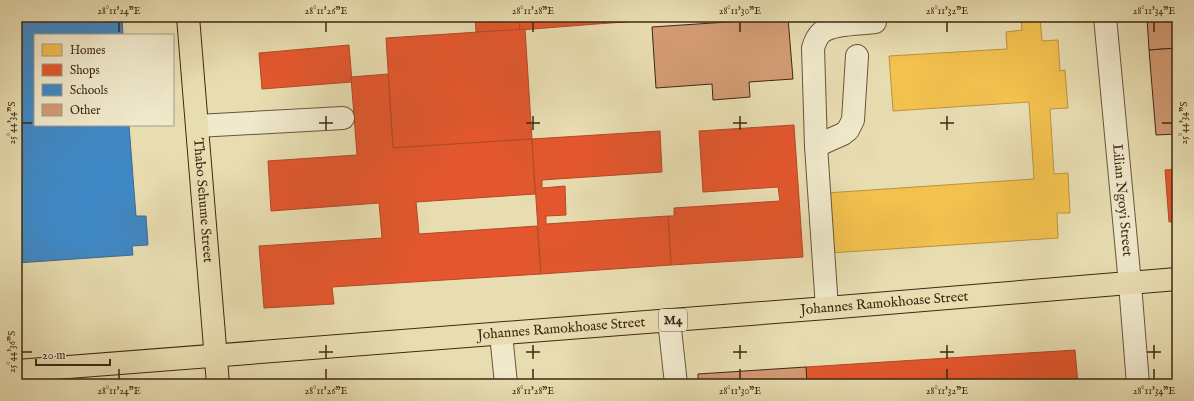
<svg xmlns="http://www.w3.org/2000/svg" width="1194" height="401" font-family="'IM FELL English',serif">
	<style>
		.homes { fill: #f2c14e; stroke: #bc933c }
		.shops { fill: #e4572e; stroke: #b24926 }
		.schools { fill: #3f88c5; stroke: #3f6b90 }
		.building { fill: #d39b74; stroke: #3e2813 }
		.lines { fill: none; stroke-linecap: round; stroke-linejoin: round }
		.minor-casing { stroke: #68553a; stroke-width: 24 }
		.major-casing { stroke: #3e2813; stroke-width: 24 }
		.minor { stroke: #f0e9cc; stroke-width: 22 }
		.major { stroke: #e8ddb1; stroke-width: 22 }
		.ticks { fill: none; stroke: #3e2813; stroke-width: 1.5 }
		.labels { text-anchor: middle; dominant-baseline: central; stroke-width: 4; stroke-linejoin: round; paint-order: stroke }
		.shield { fill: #f0e9cc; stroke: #73624a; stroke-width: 1 }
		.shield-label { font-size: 13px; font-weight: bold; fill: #3e2813 }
		.street-label { font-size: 14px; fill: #3e2813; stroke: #f0e9cc }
		.neatline { fill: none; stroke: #3e2813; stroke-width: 1.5 }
		.ticks-label { font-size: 10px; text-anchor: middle; fill: #3e2813 }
	</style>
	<rect width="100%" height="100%" fill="#e8ddb1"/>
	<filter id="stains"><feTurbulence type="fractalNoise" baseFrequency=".005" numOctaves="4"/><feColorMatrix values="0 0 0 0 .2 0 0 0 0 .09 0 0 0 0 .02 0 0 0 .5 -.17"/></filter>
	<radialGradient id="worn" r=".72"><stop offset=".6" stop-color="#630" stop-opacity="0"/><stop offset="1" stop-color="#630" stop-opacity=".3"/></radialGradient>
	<!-- homes -->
	<polygon class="homes" points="1021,17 1040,17 1042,41 1058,40 1060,71 1065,70 1068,108 1050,109 1054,174 1068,173 1070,213 1057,213 1058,238 830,253 826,193 1034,179 1029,102 893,111 889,56 1007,49 1006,32 1022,30"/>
	<!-- shops -->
	<g class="shops">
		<polygon points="396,17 454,17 396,21"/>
		<polygon points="475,17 519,17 520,30 476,32"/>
		<polygon points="519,17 595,17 596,24 520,30"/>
		<polygon points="595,17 682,17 682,18 596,24"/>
		<polygon points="525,29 532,139 393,148 386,38"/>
		<polygon points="349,45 352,82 262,89 259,53"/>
		<polygon points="388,74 393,148 532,139 535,194 416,202 419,234 537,226 541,274 332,287 334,304 264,308 259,246 382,238 379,203 271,211 268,161 357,155 351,77"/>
		<polygon points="794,125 803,257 671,265 668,216 674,216 674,208 780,201 778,187 703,192 699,131"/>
		<polygon points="660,131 662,172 542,180 542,188 565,186 566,215 546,216 546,224 668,216 671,265 541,274 532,139"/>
		<polygon points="1177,169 1177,221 1169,222 1165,170"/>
		<polygon points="1075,350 1078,384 807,384 806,367"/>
	</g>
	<!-- schools -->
	<polygon class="schools" points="17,17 122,17 123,35 35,35 35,125 129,125 136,216 146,216 148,245 132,246 133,255 17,263"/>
	<!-- building -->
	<g class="building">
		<polygon points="1147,17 1177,17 1177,48 1149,50"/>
		<polygon points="788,18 793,79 749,82 750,97 713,100 712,84 656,88 652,27"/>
		<polygon points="1177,48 1177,134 1156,135 1149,50"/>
		<polygon points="806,367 807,384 698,384 698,374"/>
	</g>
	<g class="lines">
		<defs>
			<g id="minor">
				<path id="s1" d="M 1105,17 L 1130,284 L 1138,384"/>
				<polyline points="197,126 343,118"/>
				<polyline points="816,146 843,134 848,130 853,120 857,56"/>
				<path d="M 827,308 L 816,146 L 813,48 C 815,42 817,36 822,32 C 833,23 861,24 875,22"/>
				<polyline points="669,320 676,384"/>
				<polyline points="501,334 506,384"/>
			</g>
			<g id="major">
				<path id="s2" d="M 188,17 L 218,384"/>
				<path id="s3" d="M 17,371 L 827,308 L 1177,279"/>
			</g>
		</defs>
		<!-- minor casing -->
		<use href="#minor" class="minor-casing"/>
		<!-- major casing -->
		<use href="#major" class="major-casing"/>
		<!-- minor -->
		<use href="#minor" class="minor"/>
		<!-- major -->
		<use href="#major" class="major"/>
	</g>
	<!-- ticks -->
	<path class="ticks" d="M 119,22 L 119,32M 326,22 L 326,32M 533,22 L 533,32M 740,22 L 740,32M 947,22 L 947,32M 1154,22 L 1154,32M 326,116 L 326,130M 533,116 L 533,130M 740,116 L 740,130M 947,116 L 947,130M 22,123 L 32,123M 319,123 L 333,123M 526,123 L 540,123M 733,123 L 747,123M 940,123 L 954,123M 1162,123 L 1172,123M 326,345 L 326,359M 533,345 L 533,359M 740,345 L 740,359M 947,345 L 947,359M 1154,345 L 1154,359M 22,352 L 32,352M 319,352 L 333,352M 526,352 L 540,352M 733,352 L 747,352M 940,352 L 954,352M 1147,352 L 1161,352M 119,369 L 119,379M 326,369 L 326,379M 533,369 L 533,379M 740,369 L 740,379M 947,369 L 947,379M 1154,369 L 1154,379"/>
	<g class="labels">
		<!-- shield labels -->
		<rect class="shield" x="659" y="309" width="28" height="22" rx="3"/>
		<g class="shield-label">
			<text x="673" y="320">M4</text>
		</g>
		<!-- street labels -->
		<g class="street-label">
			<text stroke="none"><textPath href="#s1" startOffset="184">Lilian Ngoyi Street</textPath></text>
			<text stroke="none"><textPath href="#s2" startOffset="184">Thabo Sehume Street</textPath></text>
			<text stroke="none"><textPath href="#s3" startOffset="870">Johannes Ramokhoase Street</textPath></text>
			<text stroke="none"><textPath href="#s3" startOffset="546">Johannes Ramokhoase Street</textPath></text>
		</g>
	</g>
	<!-- margin -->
	<rect width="1194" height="401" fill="none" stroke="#e8ddb1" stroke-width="44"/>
	<!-- legend -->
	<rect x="34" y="34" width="140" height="92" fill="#f0e9cc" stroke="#a99c82"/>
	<rect x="42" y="44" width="20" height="12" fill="#f2c14e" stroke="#a99c82"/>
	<text x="70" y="54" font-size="12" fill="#3e2813">Homes</text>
	<rect x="42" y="64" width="20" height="12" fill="#e4572e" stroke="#a99c82"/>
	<text x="70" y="74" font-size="12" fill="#3e2813">Shops</text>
	<rect x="42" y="84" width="20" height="12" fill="#3f88c5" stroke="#a99c82"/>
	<text x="70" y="94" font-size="12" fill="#3e2813">Schools</text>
	<rect x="42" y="104" width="20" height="12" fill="#d39b74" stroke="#a99c82"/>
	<text x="70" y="114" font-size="12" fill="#3e2813">Other</text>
	<!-- scale -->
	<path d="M36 359v6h74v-6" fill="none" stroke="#3e2813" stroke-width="2"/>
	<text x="42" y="359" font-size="12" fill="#3e2813" stroke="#f0e9cc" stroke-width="3" paint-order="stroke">20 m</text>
	<rect x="22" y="22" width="1150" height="357" class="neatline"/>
	<g class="ticks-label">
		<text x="119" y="14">28°11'24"E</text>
		<text x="326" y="14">28°11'26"E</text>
		<text x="533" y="14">28°11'28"E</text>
		<text x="740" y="14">28°11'30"E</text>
		<text x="947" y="14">28°11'32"E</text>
		<text x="1154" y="14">28°11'34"E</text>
		<text transform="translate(11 123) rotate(-90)" y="4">25°44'34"S</text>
		<text transform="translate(1183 123) rotate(-90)" y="4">25°44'34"S</text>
		<text transform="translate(11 352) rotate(-90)" y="4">25°44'36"S</text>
		<text x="119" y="394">28°11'24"E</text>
		<text x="326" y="394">28°11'26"E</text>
		<text x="533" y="394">28°11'28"E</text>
		<text x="740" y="394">28°11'30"E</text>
		<text x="947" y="394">28°11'32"E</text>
		<text x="1154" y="394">28°11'34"E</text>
	</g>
	<rect width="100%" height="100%" filter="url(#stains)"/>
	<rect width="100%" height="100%" fill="url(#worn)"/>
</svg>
